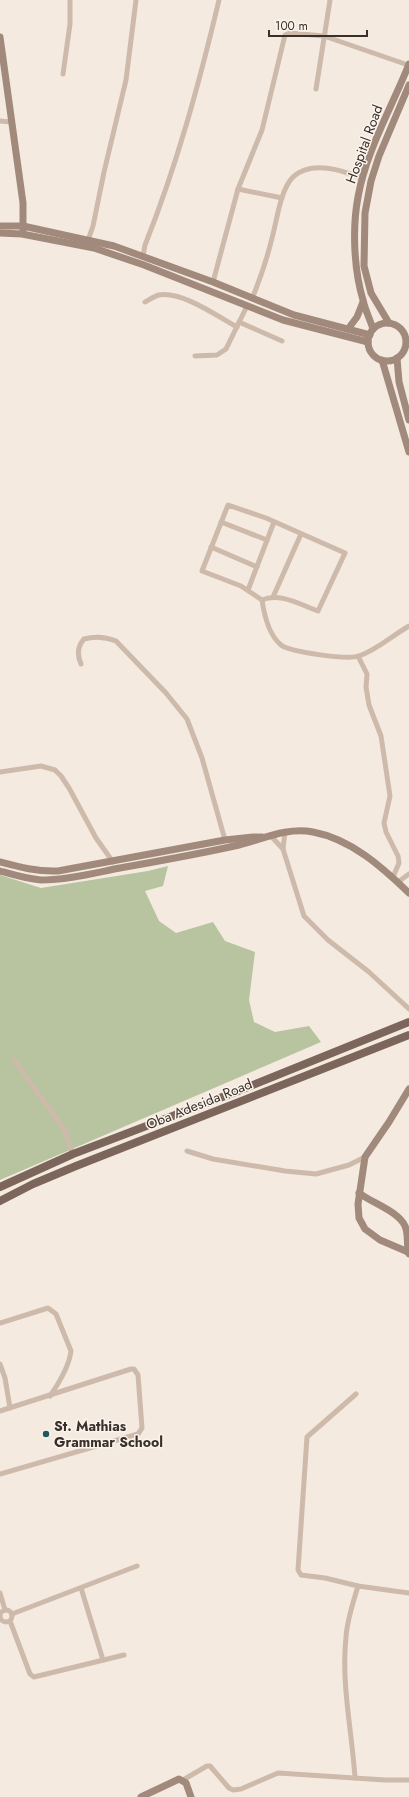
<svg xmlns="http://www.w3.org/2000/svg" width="409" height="1797" font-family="Jost,sans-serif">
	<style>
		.green { fill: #b7c49f }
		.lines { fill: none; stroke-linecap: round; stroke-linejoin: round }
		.street { stroke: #cdbaab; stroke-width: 5 }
		.secondary { stroke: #a1897c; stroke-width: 7 }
		.primary { stroke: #7c665b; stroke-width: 8 }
		.poi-dot { fill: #1e595d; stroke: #fbf4ed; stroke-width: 1.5 }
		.labels { text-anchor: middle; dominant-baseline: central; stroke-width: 3; stroke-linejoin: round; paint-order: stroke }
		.street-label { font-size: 14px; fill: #3a2f2a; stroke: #fbf4ed }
		.poi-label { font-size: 14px; font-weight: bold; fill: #3a2f2a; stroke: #fbf4ed; text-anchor: start }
	</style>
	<rect width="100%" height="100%" fill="#f4eae0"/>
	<!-- green -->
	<polygon class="green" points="168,866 163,886 145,891 159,921 176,933 213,922 225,941 255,952 249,1000 254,1022 275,1032 309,1026 321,1042 0,1180 0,875 41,888 148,871"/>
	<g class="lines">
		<!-- street -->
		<g class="street">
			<polyline points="63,74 70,24 70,0"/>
			<polyline points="316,89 330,0"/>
			<polyline points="0,121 11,122"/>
			<polyline points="238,189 282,198"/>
			<polyline points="87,243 93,226 104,172 126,80 136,0"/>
			<path d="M 143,256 L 145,245 C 177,165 199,84 219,0"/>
			<polyline points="213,282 238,189 262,130 285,35 290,33 324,36 408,65"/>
			<path d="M 252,299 C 260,279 267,259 272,238 C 277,221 280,190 293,177 C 311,160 343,170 363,179"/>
			<path d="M 145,302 C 149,300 154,296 159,295 C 182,291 217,316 237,327"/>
			<polyline points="239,322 282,341"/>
			<polyline points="195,356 217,355 226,349 247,306"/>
			<polyline points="221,522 267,540"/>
			<polyline points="211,547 257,567"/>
			<polyline points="248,590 274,522"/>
			<polyline points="273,597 301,534"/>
			<path d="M 262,600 C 280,592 301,605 318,611 L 345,553 L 266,518 L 228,505 L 202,571 L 241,586 L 262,600 C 264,614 269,635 281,645 C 290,652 347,660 359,656 C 377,650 393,635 409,626"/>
			<polyline points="358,656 367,674 366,687 369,705 381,736 390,796 384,823 386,832 398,856 399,863 393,877"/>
			<path d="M 81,664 C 77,655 77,647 84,639 C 95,636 106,637 116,641 L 166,693 L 187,719 L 202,758 L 225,840"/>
			<polyline points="0,772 41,766 55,770 61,776 69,788 96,838 113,862"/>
			<polyline points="285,832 283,849 304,916 328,940 369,972 409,1009"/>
			<polyline points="270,835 283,849"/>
			<polyline points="398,882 409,874"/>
			<polyline points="14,1060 64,1129 73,1154"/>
			<polyline points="187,1151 213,1159 285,1171 316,1174 349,1165 365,1157"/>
			<path d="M 0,1323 L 48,1308 L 56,1314 L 71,1351 C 69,1367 59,1383 50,1396"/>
			<polyline points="0,1364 5,1378 10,1408"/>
			<polyline points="356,1394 307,1437 298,1570 301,1575 325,1578 358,1586 409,1593"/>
			<polyline points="0,1411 131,1369 134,1369 138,1375 142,1428 138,1434 0,1474"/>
			<polyline points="81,1588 103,1660"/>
			<polyline points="0,1593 5,1610"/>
			<circle cx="6" cy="1616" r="6"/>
			<polyline points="12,1614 137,1566"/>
			<polyline points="10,1621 30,1674 34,1677 124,1655"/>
			<path d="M 355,1778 C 352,1731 341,1684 346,1637 C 347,1620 353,1603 358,1586"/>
			<polyline points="183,1780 207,1766 210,1766 229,1788 233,1790 241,1789 278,1773 385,1780 409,1780"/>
		</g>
		<!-- secondary -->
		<g class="secondary">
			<polyline points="0,37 23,203 23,230"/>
			<polyline points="0,226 23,226 114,246 213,282 294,315 370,335"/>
			<polyline points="0,233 22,234 94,248 144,265 283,320 368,342"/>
			<polyline points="389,323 371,293 364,266 365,213 371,181 379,156 409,85"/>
			<circle cx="387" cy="342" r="19"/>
			<polyline points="348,329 357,317 363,302"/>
			<path d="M 373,329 C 370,319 365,310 363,300 C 354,270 352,229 358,197 C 366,151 392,107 409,64"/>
			<polyline points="397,358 399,382 409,420"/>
			<polyline points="382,360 409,452"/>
			<path d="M 0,862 C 19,867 38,872 58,871 L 225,840 L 253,837 L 262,837"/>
			<path d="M 0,871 C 14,875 27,879 41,880 C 67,880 94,873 120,868 C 159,861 199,854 239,845 C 263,839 287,827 313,832 C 351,839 382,867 409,893"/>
			<path d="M 359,1193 C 372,1203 398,1211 405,1226 C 409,1235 406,1245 409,1254"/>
			<polyline points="408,1252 380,1240 365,1229 359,1218 358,1204 365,1157 389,1122 409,1089"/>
			<polyline points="141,1797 179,1779 186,1783 191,1797"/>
		</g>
		<!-- primary -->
		<g class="primary">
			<polyline points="0,1187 73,1154 238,1091 409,1022"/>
			<polyline points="0,1201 33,1184 76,1166 409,1035"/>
		</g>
	</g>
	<!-- markers -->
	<circle class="poi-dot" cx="46" cy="1434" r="4"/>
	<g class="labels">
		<!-- street labels -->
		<g class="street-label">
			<text transform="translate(364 144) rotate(-70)">Hospital Road</text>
			<text transform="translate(199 1104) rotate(-22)">Oba Adesida Road</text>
		</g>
		<!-- poi labels -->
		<g class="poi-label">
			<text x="54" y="1426">St. Mathias<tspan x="54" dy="16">Grammar School</tspan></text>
		</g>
	</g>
	<!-- scale -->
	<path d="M269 30v6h98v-6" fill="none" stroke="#3a2f2a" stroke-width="2"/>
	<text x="275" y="30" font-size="12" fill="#3a2f2a" stroke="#fbf4ed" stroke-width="3" paint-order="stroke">100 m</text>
</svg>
